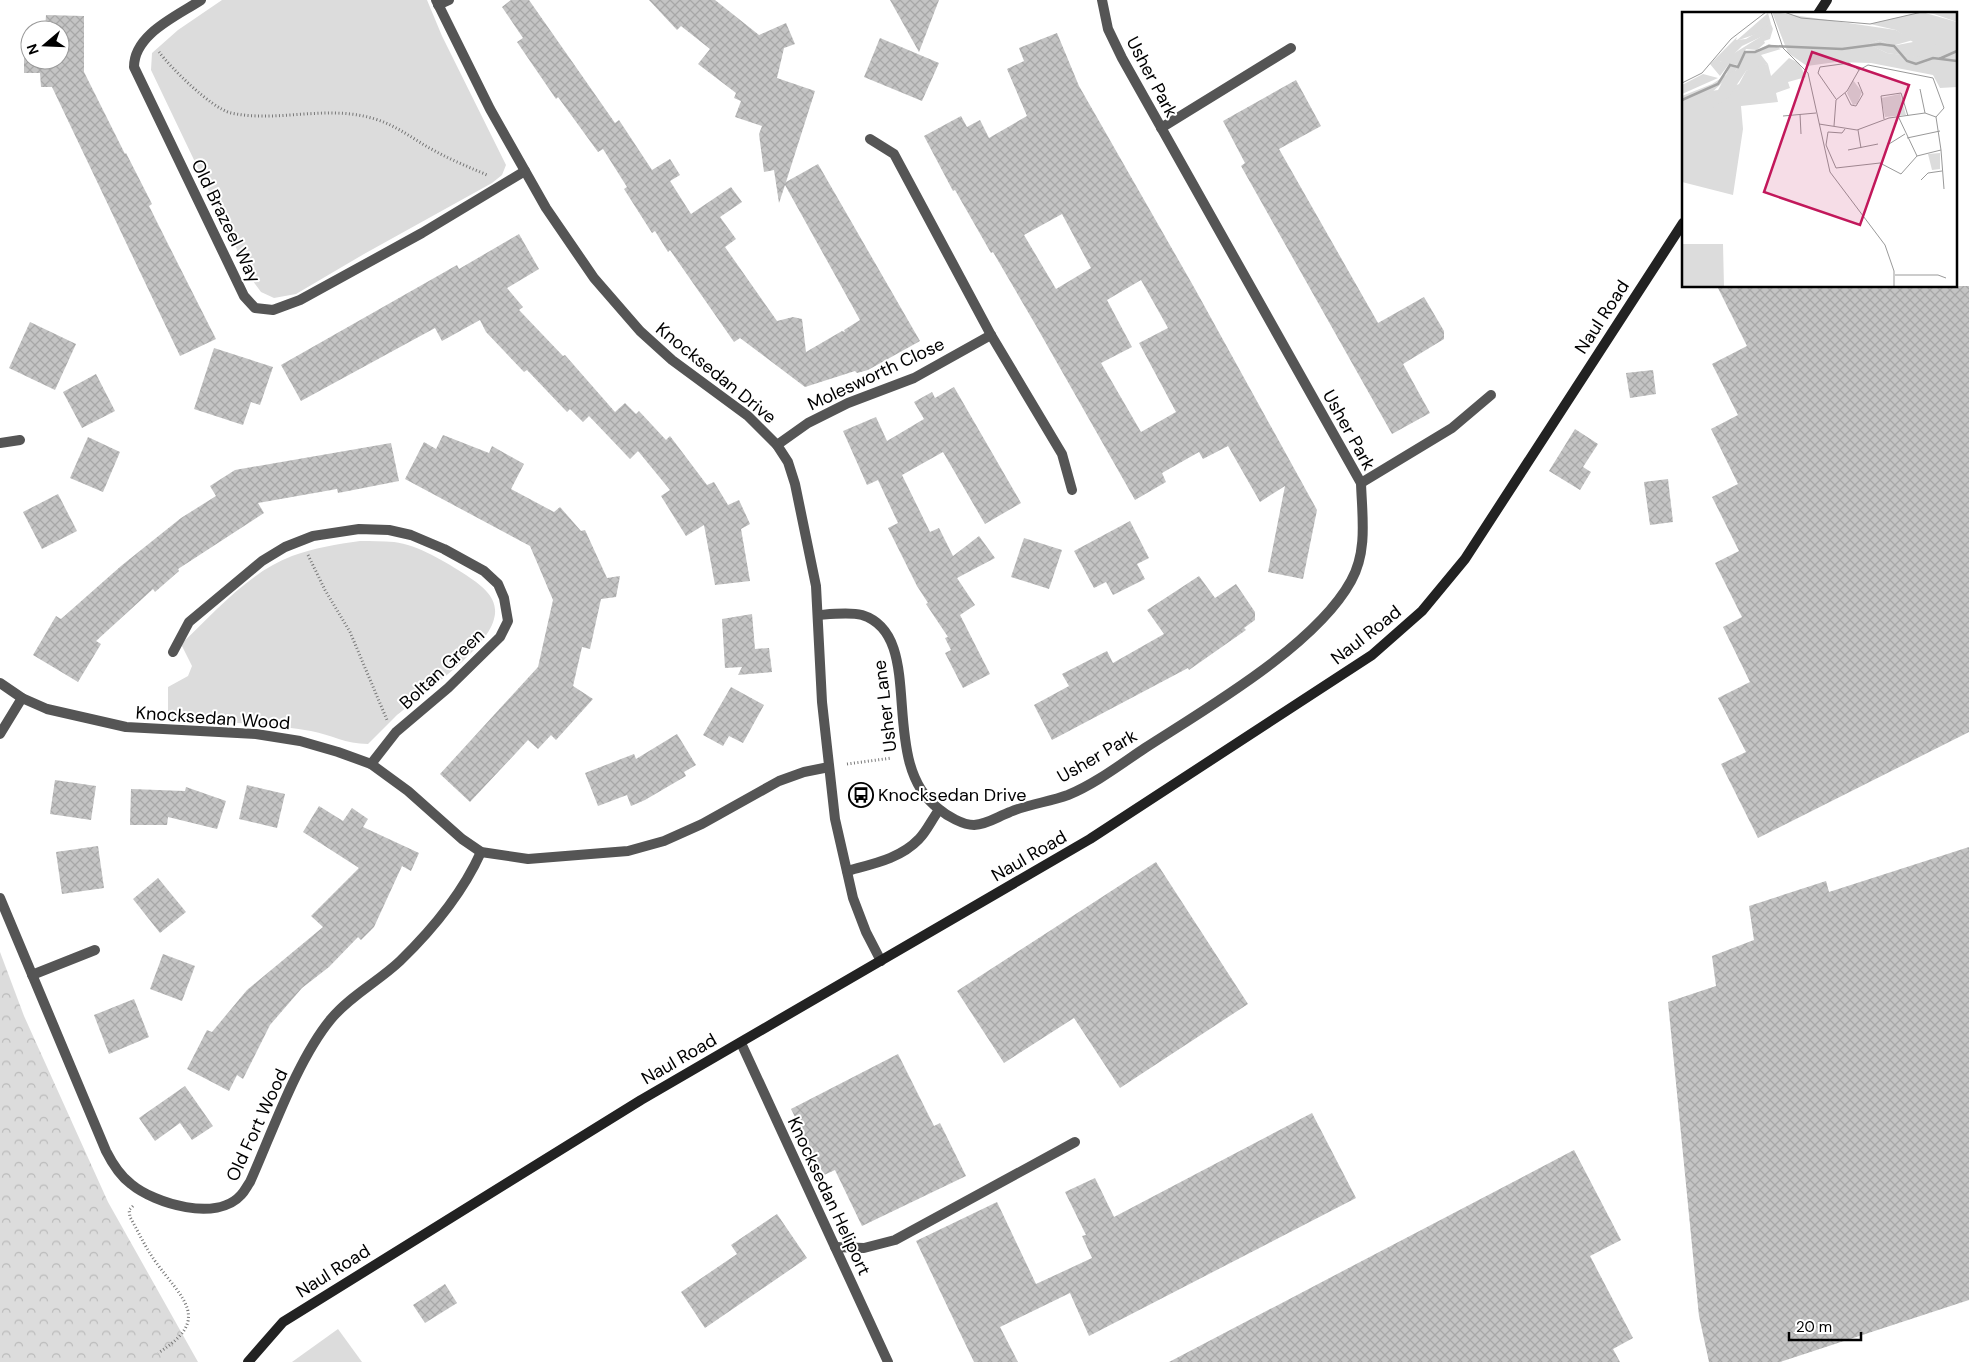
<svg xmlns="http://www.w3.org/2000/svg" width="1969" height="1362" font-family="'DM Sans',sans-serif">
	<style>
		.grass { fill: #dcdcdc }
		.forest { fill: url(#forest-crowns) }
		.building { fill: url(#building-cross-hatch); fill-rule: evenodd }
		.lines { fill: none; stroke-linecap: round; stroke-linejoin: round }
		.path { stroke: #777; stroke-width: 3; stroke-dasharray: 1 2.5; stroke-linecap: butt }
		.lane { stroke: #555; stroke-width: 10 }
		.street { stroke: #555; stroke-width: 10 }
		.secondary { stroke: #222; stroke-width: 10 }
		.labels { text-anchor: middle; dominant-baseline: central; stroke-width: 4; stroke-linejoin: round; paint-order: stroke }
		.street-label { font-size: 18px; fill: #000; stroke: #fff }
		.poi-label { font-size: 18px; fill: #000; stroke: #fff; text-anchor: start }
		.inset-river { fill: none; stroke: #a3a3a3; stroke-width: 2.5 }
		.inset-road { fill: none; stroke: #999; stroke-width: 1 }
		.view { fill: #c2185b; fill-opacity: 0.15; stroke: #c2185b; stroke-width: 2.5 }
		.inset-edge { fill: none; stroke: #000; stroke-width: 2.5 }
	</style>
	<defs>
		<pattern id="forest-crowns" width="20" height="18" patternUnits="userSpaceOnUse" patternTransform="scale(1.25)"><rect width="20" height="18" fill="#dcdcdc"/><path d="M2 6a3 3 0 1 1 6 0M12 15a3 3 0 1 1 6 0" fill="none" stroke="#bbb"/></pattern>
		<pattern id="building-cross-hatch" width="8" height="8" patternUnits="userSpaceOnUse" patternTransform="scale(1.25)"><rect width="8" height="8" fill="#c4c4c4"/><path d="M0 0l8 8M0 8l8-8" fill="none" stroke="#a7a7a7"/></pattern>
	</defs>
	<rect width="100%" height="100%" fill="#fff"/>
	<!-- grass -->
	<g class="grass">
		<polygon points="222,0 427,0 442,36 506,165 502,175 492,183 364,254 296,294 274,298 261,292 250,277 151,70 152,53 178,30"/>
		<path d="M 360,541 C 371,541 383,541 394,542 C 418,545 446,562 466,575 C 481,585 500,598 494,619 C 486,651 420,695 395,717 C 386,726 377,735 368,744 C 345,744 332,735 311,731 C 264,723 215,722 168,719 L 168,687 L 188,676 L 192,666 L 181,644 C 214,613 249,572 292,556 C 314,548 337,544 360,541 Z"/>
		<polygon points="338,1329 362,1362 292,1362"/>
	</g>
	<!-- forest -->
	<polygon class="forest" points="0,952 24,1016 108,1202 198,1362 0,1362"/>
	<!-- building -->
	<g class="building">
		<polygon points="511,0 529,0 615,123 619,120 652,170 670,159 680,175 670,181 691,214 731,187 742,202 720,217 736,239 725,247 777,321 793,317 802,319 806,352 842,331 845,332 844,330 860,320 785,185 779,203 774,170 764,172 759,134 762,126 735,117 741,101 734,98 736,93 698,64 710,49 681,26 677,30 649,0 715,0 759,35 786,23 795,44 784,48 777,78 815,91 786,182 818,164 920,341 868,370 857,373 855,371 805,387 740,338 734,342 670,250 668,252 655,231 652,233 624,189 627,187 603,149 598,152 558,97 556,99 517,42 523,38 502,7"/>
		<polygon points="890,0 939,0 919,52"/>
		<polygon points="46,15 84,16 84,72 125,154 126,153 152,204 149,206 168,244 216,339 180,356 52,87 41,87 40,73 24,73 24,33 30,33 30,60 60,60 60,30 45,30"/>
		<path d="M 1057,33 L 1079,86 L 1195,289 L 1317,510 L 1303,579 L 1268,572 L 1285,486 L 1260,502 L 1228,446 L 1203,459 L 1199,452 L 1162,473 L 1166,482 L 1135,500 L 1035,324 L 993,252 L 991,253 L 955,190 L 953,191 L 924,136 L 961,116 L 967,127 L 980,120 L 989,138 L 1027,116 L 1007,69 L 1024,61 L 1019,48 ZM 1062,214 L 1091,268 L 1056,289 L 1024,235 ZM 1141,280 L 1168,328 L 1139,343 L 1176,412 L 1141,432 L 1101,363 L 1132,347 L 1107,300 Z"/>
		<polygon points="880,38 939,63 922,101 864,77"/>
		<polygon points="1296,80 1321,126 1279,149 1378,323 1424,297 1444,331 1444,339 1403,364 1430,413 1392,434 1241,166 1245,163 1223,121"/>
		<polygon points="519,234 539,269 507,288 523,307 519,310 563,356 565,355 615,412 625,403 636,414 639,411 666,440 670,436 707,485 714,482 728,505 739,500 750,524 741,529 750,581 715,585 704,525 686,536 661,496 670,490 638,451 630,459 589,416 583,422 570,409 567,412 527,370 524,372 486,332 480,320 442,341 435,328 301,401 281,365 457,265 459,269"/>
		<polygon points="1717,286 1969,286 1969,732 1758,838 1721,764 1746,752 1718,698 1750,682 1723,627 1742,617 1715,563 1739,551 1712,497 1738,484 1711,429 1738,415 1712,364 1747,346"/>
		<polygon points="30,322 76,344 55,390 9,368"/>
		<polygon points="214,348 273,367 260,405 251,402 243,425 194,409"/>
		<polygon points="1653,370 1656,394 1630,398 1626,373"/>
		<polygon points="96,374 115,411 82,428 63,392"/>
		<polygon points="954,387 1021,503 985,524 943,452 902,475 930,532 939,528 953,556 979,536 995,558 957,578 975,605 960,615 990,674 963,688 945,653 951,650 945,638 948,637 926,604 928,603 917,586 888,528 898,523 878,480 867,485 843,431 876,417 887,441 924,419 914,402 932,392 935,398"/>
		<polygon points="1575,429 1598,444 1583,467 1591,472 1580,490 1549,471"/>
		<polygon points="443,435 489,453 492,446 524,464 511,489 554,512 560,507 581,531 585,530 607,578 620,576 616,597 601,599 590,649 582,647 573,686 593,699 556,740 551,735 538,749 528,740 470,802 440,774 538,667 553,600 530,546 405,479 424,442 436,449"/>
		<polygon points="88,437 120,452 103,492 70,478"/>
		<polygon points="391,443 399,481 338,493 337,489 258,503 264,513 178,569 179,571 155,592 153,589 96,641 101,644 78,682 33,655 56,616 61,619 121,566 181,518 216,496 210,486 235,470"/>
		<polygon points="1668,479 1673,522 1650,525 1644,482"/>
		<polygon points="58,494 77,531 42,549 23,512"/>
		<polygon points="1130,521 1149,558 1137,564 1145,579 1113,595 1106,582 1094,588 1074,551"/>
		<polygon points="1024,538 1062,550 1049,589 1011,577"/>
		<polygon points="1199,576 1215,598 1236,584 1255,612 1255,620 1244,628 1246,630 1189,670 1188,668 1052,740 1034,705 1069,686 1062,674 1107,651 1113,663 1164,634 1147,610"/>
		<polygon points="752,614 755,649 769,648 772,672 738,675 742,667 725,668 722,619"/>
		<polygon points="731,687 764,705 743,743 729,736 723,746 703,735"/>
		<polygon points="677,734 696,765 684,772 686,776 645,800 631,806 627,795 598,806 585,773 634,754 636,759"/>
		<polygon points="55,780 96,786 91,820 50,814"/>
		<polygon points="247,785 285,794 277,828 239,819"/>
		<polygon points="186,787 226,801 217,829 168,817 167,825 130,825 131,789 185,791"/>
		<polygon points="319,806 343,821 352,808 368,819 363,827 419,853 411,871 402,866 374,927 361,940 358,937 329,967 302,988 270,1025 243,1079 237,1075 229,1091 187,1069 207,1030 212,1032 247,990 323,927 311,916 359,868 303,832"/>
		<polygon points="98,846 104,888 62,894 56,852"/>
		<polygon points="1969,847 1969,1300 1780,1362 1709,1362 1699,1316 1668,1002 1716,986 1712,956 1754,940 1749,906 1826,881 1829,892"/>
		<polygon points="1156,862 1248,1004 1120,1088 1074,1018 1004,1063 957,991"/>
		<polygon points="158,878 186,912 160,933 133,899"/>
		<polygon points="163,954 195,966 182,1001 150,989"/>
		<polygon points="134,999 149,1037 109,1054 94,1015"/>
		<polygon points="898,1054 934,1126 940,1123 966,1176 862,1226 835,1170 824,1175 791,1109"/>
		<polygon points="185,1086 213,1126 192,1140 180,1123 155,1141 139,1118"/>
		<polygon points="1312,1113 1356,1198 1089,1336 1070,1293 1000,1327 1018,1362 974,1362 916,1241 997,1202 1036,1284 1092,1258 1082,1236 1086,1235 1065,1192 1095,1178 1114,1217"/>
		<polygon points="1574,1150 1621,1240 1590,1256 1633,1338 1613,1349 1620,1362 1169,1362"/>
		<polygon points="777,1214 807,1258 705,1328 681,1292 737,1254 731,1245"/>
		<polygon points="445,1284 457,1303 425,1323 413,1305"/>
	</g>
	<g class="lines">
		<!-- path -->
		<g class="path">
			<path d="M 159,52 C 171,68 211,108 231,113 C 278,123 327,104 375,119 C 398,126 414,140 435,151 C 451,160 469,167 487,175"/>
			<polyline points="308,555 325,590 350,632 387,720"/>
			<polyline points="847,764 892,758"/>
			<path d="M 133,1206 L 129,1210 L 130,1217 C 138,1231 145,1247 155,1261 C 182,1299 213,1319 158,1353"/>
		</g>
		<!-- lane -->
		<g class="lane">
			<polyline points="741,1043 888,1362"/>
			<polyline points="835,1247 864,1248 895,1240 1075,1142"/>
		</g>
		<!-- street -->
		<g class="street">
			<path d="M 201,0 C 177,16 134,34 134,67 L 244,296 L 255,308 L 273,310 L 300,300 L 422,233 L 525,171"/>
			<polyline points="436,0 490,109 546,208 594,278 640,331 672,360 748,416 777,445 788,462 795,484 816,586 822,702 835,819 853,898 866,932 881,961"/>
			<polyline points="438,5 449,0"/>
			<polyline points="1161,128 1291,48"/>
			<polyline points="870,139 894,154 991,335 1062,454 1072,490"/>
			<polyline points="0,443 20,440"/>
			<polyline points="777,445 808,423 848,403 914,378 991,335"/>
			<polyline points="1361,483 1452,428 1491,395"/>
			<path d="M 819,615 C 832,614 850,612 862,615 C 929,636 875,762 939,809 C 947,816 963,825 974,825 C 988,824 997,817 1010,812 C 1029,804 1049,802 1068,795 C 1095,784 1121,764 1145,748 C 1207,708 1316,645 1351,581 C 1368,551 1362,515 1361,483 L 1122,58 L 1108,29 L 1102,0"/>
			<polyline points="173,652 189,622 262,561 285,547 313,536 359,529 389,530 411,535 444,549 484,571 498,584 504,598 508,621 500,637 448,688 396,732 371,764"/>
			<polyline points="0,683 22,698 47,709 126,727 256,734 300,741 338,752 371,764 408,791 462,839 481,852 528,859 628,851 664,841 702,824 779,781 804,772 829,767"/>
			<polyline points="0,734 22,698"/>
			<path d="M 847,871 C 872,864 900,859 919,839 C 927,831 932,819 939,810"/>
			<path d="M 0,898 L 106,1151 C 112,1163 119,1175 131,1184 C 155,1204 217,1222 241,1195 C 245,1191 247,1186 250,1182 C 272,1133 297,1060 331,1019 C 350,996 379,981 400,961 C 432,930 463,892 481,852"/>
			<polyline points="32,975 95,950"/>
		</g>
		<!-- secondary -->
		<g class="secondary">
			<polyline points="1818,14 1827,0"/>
			<polyline points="248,1362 283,1322 641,1100 1090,839 1372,655 1422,611 1465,559 1683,223"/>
		</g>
	</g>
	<!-- icons -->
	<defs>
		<symbol id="bus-ring" viewBox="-11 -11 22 22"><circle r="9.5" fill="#fff" stroke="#000" stroke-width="1.5"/><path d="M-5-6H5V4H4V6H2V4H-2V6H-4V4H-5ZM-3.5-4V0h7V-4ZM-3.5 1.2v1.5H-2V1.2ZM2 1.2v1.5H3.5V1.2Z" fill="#000"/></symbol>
	</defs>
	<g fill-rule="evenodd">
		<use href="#bus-ring" x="847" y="781" width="28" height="28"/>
	</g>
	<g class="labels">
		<!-- street labels -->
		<g class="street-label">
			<text transform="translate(1152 77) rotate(62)">Usher Park</text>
			<text transform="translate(226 221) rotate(64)">Old Brazeel Way</text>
			<text transform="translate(1602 317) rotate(-57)">Naul Road</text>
			<text transform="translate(716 373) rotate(39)">Knocksedan Drive</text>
			<text transform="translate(876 374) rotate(-25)">Molesworth Close</text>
			<text transform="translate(1349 430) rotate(61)">Usher Park</text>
			<text transform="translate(1366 635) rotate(-38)">Naul Road</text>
			<text transform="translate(442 669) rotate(-43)">Boltan Green</text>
			<text transform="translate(885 706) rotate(-97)">Usher Lane</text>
			<text transform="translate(213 718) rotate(4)">Knocksedan Wood</text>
			<text transform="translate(1097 756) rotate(-30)">Usher Park</text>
			<text transform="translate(1029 856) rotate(-30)">Naul Road</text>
			<text transform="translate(679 1059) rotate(-30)">Naul Road</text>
			<text transform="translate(257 1125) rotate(-65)">Old Fort Wood</text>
			<text transform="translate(829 1196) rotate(65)">Knocksedan Heliport</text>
			<text transform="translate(333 1271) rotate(-32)">Naul Road</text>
		</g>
		<!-- poi labels -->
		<g class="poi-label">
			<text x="878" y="795">Knocksedan Drive</text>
		</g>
	</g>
	<!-- overview -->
	<g transform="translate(1682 12)">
		<rect width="275" height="275" fill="#fff"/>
		<path d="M 240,0 L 275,10 L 275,27 L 246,47 L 205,41 L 186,32 L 198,28 L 210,34 L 231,30 L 214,18 L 188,12 ZM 86,1 L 89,12 L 83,19 L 54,29 ZM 91,17 L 88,27 L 82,29 L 83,31 L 75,38 L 64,37 L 56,53 L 47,52 L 38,64 L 38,50 ZM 107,46 L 117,51 L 124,65 L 106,70 L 108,76 L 94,81 L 96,90 L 59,94 L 61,117 L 51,183 L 0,170 L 0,84 L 30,72 L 44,63 L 48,54 L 56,56 L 25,85 L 57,72 L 64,59 L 73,54 L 86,52 L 89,64 ZM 171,68 L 180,80 L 175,92 L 171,93 L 165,81 ZM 218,82 L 224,103 L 203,105 L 199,86 ZM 258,141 L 258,157 L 250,158 L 246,142 ZM 0,232 L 41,232 L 42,275 L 0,275 Z" fill="#dcdcdc"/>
		<path d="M 90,0 L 214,18 L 231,28 L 210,34 L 198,28 L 187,32 L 205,41 L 246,46 L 256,27 L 275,27 L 275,75 L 258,76 L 251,63 L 189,51 L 154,50 L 125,54 L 106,41 ZM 240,0 L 275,0 L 275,10 L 252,2 ZM 89,12 L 91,17 L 85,22 L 60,34 L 48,46 L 38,50 L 38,64 L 28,52 L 55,25 L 54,28 L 64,27 ZM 87,32 L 99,37 L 79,43 L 86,52 L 64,59 L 46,86 L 30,96 L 25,85 L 29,79 L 36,78 L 44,63 L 54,58 L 64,39 L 72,40 ZM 21,62 L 36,66 L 0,82 L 0,73 Z" fill="#dcdcdc"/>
		<path class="inset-river" d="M 257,47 L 275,39M 0,88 L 36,72 L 48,53 L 56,55 L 63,40 L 73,40 L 87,34 L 160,37 L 198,32 L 212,34 L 225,49 L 234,52 L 251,46 L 275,49"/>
		<path class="inset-road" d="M 89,0 L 101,36 L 126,61 L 148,160 L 203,233 L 212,259 L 212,275M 102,0 L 119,6 L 188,12 L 240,0M 0,71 L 20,61 L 49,27 L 84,0M 238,77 L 243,101M 163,81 L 169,93 L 174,94 L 181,82 L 176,70M 154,87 L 136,61 L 138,55 L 167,51 L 177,58M 118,102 L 119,122M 101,104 L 134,101M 216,104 L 235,144M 202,107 L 199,84 L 219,81 L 226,104M 137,112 L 175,118 L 207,106 L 243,101 L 254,105M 152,114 L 154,88 L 165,79 L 177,58 L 186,53 L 251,66 L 262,96 L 254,105M 176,118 L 179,136M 146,120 L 144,133 L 154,156 L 198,151 L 219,162 L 235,144 L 259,138 L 254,105M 146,120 L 160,121 L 163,117M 225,126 L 258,119M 207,132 L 223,122M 166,138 L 196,132M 259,138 L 262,177M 239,168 L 246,161 L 260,159M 213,263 L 256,263 L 264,266"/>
		<path class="view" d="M 130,40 L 227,73 L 178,213 L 82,180 Z"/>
		<rect width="275" height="275" class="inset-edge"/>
	</g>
	<!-- north arrow -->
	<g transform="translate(45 45) rotate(251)"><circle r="24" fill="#ffffff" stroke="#999999"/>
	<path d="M0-4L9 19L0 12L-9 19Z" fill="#000000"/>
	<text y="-8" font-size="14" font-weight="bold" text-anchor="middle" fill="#000000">N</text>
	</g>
	<!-- scale -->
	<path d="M1789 1332v8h72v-8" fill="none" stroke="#000000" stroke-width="2.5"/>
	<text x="1796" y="1332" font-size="15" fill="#000000" stroke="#ffffff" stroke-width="4" paint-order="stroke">20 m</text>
</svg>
